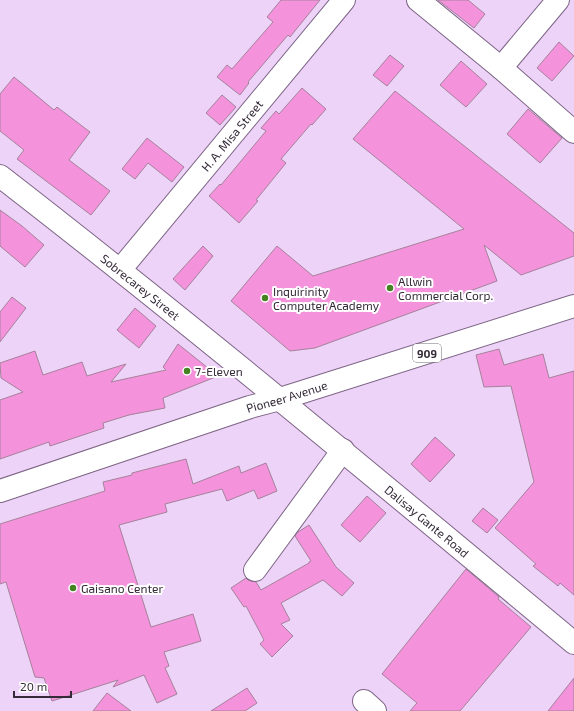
<svg xmlns="http://www.w3.org/2000/svg" width="574" height="711" font-family="'Exo 2',sans-serif">
	<style>
		.building { fill: #f493dc; stroke: #a5819b }
		.lines { fill: none; stroke-linecap: round; stroke-linejoin: round }
		.minor-casing { stroke: #7c6485; stroke-width: 24 }
		.major-casing { stroke: #7c6485; stroke-width: 24 }
		.highway-casing { stroke: #7c6485; stroke-width: 24 }
		.minor { stroke: #fff; stroke-width: 22 }
		.major { stroke: #fff; stroke-width: 22 }
		.highway { stroke: #fff; stroke-width: 22 }
		.poi-dot { fill: #448222; stroke: #fff; stroke-width: 1.5 }
		.labels { text-anchor: middle; dominant-baseline: central; stroke-width: 4; stroke-linejoin: round; paint-order: stroke }
		.shield { fill: #fff; stroke: #716a74; stroke-width: 1 }
		.shield-label { font-size: 11px; font-weight: bold; fill: #342a38 }
		.street-label { font-size: 12px; fill: #342a38; stroke: #fff }
		.poi-label { font-size: 12px; fill: #342a38; stroke: #fff; text-anchor: start }
	</style>
	<rect width="100%" height="100%" fill="#eed3f8"/>
	<!-- building -->
	<g class="building">
		<polygon points="281,0 320,0 290,37 288,35 248,82 249,83 240,95 217,77 227,65 232,69 273,22 267,17"/>
		<polygon points="438,0 468,0 485,14 474,28"/>
		<polygon points="559,42 574,56 552,81 537,68"/>
		<polygon points="390,55 404,66 387,86 373,75"/>
		<polygon points="461,61 487,84 466,107 440,85"/>
		<polygon points="14,77 54,110 57,107 90,132 69,160 110,191 91,215 17,159 24,150 0,131 0,94"/>
		<polygon points="302,88 326,109 312,125 311,124 281,159 286,163 256,200 258,201 239,223 209,196 220,184 221,185 266,131 261,128 276,111 279,114"/>
		<polygon points="395,91 574,233 574,256 521,275 484,245 497,281 315,348 290,351 231,301 277,246 313,276 464,229 353,139"/>
		<polygon points="222,95 236,107 220,125 206,113"/>
		<polygon points="528,109 562,138 540,163 507,134"/>
		<polygon points="147,138 184,167 172,182 148,163 135,179 122,169"/>
		<polygon points="0,210 22,226 44,245 25,267 0,246"/>
		<polygon points="203,246 213,256 185,290 173,279"/>
		<polygon points="12,297 26,308 0,342 0,312"/>
		<polygon points="135,308 156,326 139,348 117,330"/>
		<polygon points="178,344 218,376 163,398 165,408 129,415 103,423 104,428 50,446 49,442 0,459 0,400 23,392 1,378 0,363 35,351 43,375 82,362 87,376 126,364 111,382 166,370 163,367"/>
		<polygon points="499,349 504,365 543,354 549,378 574,371 574,595 560,583 558,586 533,566 536,564 495,528 534,482 511,386 484,387 476,355"/>
		<polygon points="435,437 455,455 430,482 411,464"/>
		<polygon points="186,459 193,484 239,466 241,473 266,463 277,491 258,499 254,490 227,501 222,489 165,504 167,512 119,525 151,627 193,614 201,641 164,652 169,666 165,668 177,694 157,703 144,675 113,687 118,680 52,701 44,678 35,677 6,582 0,584 0,524 105,491 103,482 132,475 132,473"/>
		<polygon points="367,496 386,513 360,542 341,525"/>
		<polygon points="483,508 498,520 487,533 472,521"/>
		<polygon points="309,525 336,567 354,583 342,596 323,580 281,603 290,620 281,624 293,636 272,657 260,644 264,640 246,606 244,607 231,588 246,578 248,580 256,582 261,590 309,563 309,562 311,561 295,536 298,532"/>
		<polygon points="466,569 499,597 498,599 531,627 460,711 410,711 417,703 382,674"/>
		<polygon points="574,678 574,711 548,711"/>
		<polygon points="247,688 257,703 245,711 211,711"/>
		<polygon points="107,693 131,711 93,711"/>
	</g>
	<g class="lines">
		<defs>
			<g id="minor">
				<polyline points="418,0 501,68 574,132"/>
				<polyline points="501,68 558,0"/>
				<path id="s1" d="M 120,270 L 344,0"/>
				<polyline points="255,570 343,450"/>
				<polyline points="364,701 375,711"/>
			</g>
			<g id="major">
				<path id="s2" d="M 0,176 C 195,327 384,485 574,643"/>
			</g>
			<g id="highway">
				<path id="s3" d="M 0,491 L 250,407 L 280,399 L 574,306"/>
			</g>
		</defs>
		<!-- minor casing -->
		<use href="#minor" class="minor-casing"/>
		<!-- major casing -->
		<use href="#major" class="major-casing"/>
		<!-- highway casing -->
		<use href="#highway" class="highway-casing"/>
		<!-- minor -->
		<use href="#minor" class="minor"/>
		<!-- major -->
		<use href="#major" class="major"/>
		<!-- highway -->
		<use href="#highway" class="highway"/>
	</g>
	<!-- markers -->
	<g class="poi-dot">
		<circle cx="390" cy="288" r="4"/>
		<circle cx="265" cy="298" r="4"/>
		<circle cx="187" cy="371" r="4"/>
		<circle cx="73" cy="588" r="4"/>
	</g>
	<g class="labels">
		<!-- shield labels -->
		<rect class="shield" x="413" y="344" width="28" height="18" rx="3"/>
		<g class="shield-label">
			<text x="427" y="353">909</text>
		</g>
		<!-- street labels -->
		<g class="street-label">
			<text stroke="none"><textPath href="#s1" startOffset="175">H. A. Misa Street</textPath></text>
			<text stroke="none"><textPath href="#s2" startOffset="179">Sobrecarey Street</textPath></text>
			<text stroke="none"><textPath href="#s3" startOffset="302">Pioneer Avenue</textPath></text>
			<text stroke="none"><textPath href="#s2" startOffset="549">Dalisay Gante Road</textPath></text>
		</g>
		<!-- poi labels -->
		<g class="poi-label">
			<text x="398" y="281">Allwin<tspan x="398" dy="14">Commercial Corp.</tspan></text>
			<text x="273" y="291">Inquirinity<tspan x="273" dy="14">Computer Academy</tspan></text>
			<text x="195" y="371">7-Eleven</text>
			<text x="81" y="588">Gaisano Center</text>
		</g>
	</g>
	<!-- scale -->
	<path d="M14 691v6h57v-6" fill="none" stroke="#342a38" stroke-width="2"/>
	<text x="20" y="691" font-size="12" fill="#342a38" stroke="#ffffff" stroke-width="3" paint-order="stroke">20 m</text>
</svg>
